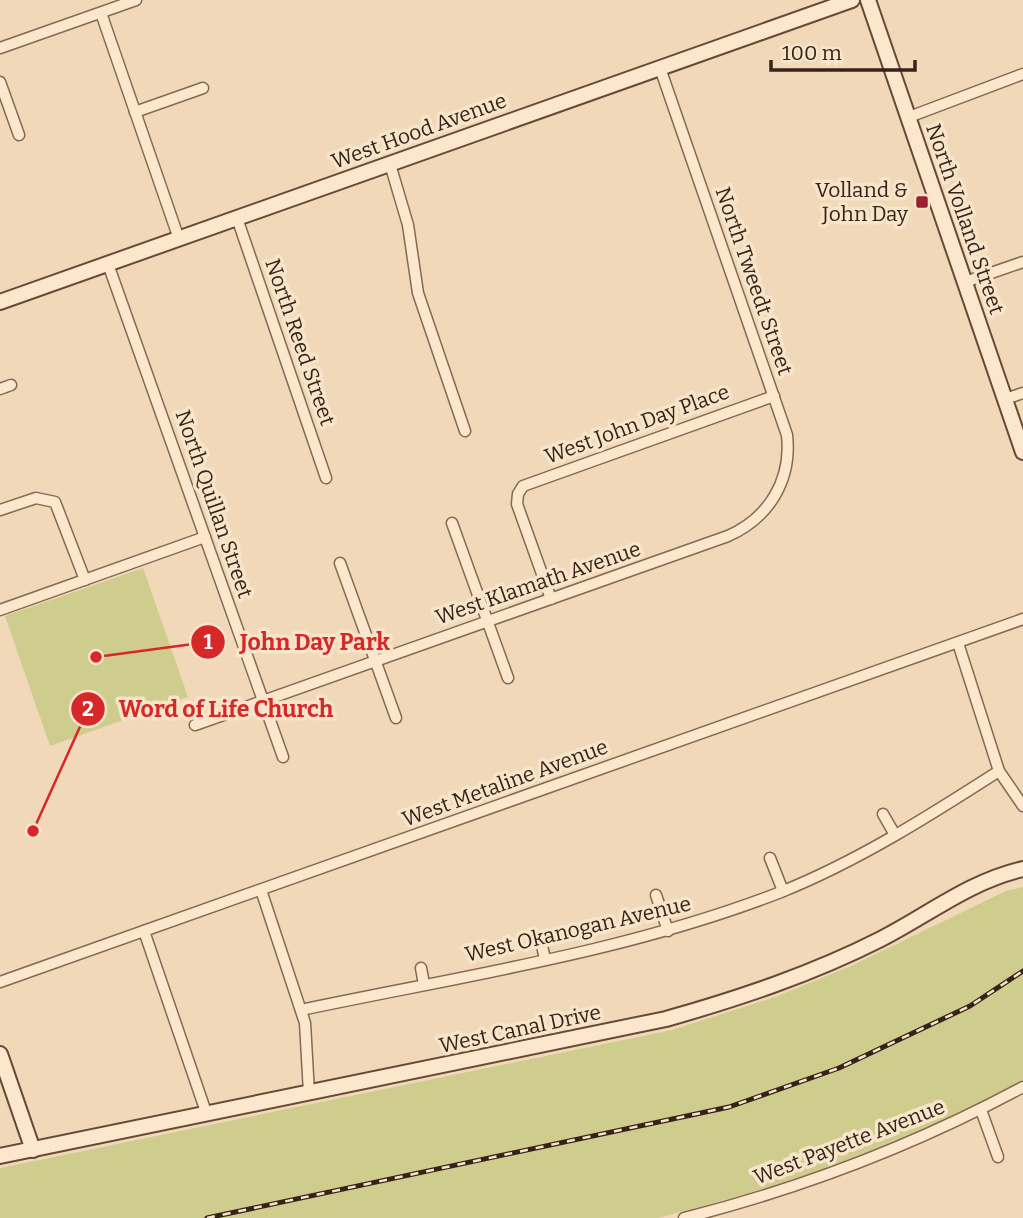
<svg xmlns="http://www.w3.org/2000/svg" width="1023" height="1218" font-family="Bitter,serif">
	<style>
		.green { fill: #cecd8d }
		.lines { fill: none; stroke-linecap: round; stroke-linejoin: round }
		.street-casing { stroke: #876853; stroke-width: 13 }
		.secondary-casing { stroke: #684937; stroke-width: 18 }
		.street { stroke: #fbe7cc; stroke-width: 10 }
		.secondary { stroke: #fbe7cc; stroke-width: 14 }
		.rail-casing { stroke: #352319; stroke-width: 5 }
		.rail { stroke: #f7e4c9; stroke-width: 2.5; stroke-dasharray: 8; stroke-linecap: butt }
		.poi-dot { fill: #992031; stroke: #f7e4c9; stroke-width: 2.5 }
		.labels { text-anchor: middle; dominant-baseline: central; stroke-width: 7; stroke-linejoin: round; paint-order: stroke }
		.street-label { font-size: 21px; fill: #352319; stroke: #f7e4c9 }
		.poi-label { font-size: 21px; fill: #352319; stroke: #f7e4c9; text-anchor: end }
		.leader { fill: none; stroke: #d62828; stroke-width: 2.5 }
		.callout-dot { fill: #d62828; stroke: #f7e4c9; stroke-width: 2.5 }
		.mark-label { font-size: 21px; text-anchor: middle; font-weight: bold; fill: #fff }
		.callout-label { font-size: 23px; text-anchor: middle; font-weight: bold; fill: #d62828; stroke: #f7e4c9; stroke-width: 7; stroke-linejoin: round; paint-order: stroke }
	</style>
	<rect width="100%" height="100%" fill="#f0d8b9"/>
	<!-- green -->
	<g class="green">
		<polygon points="143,568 188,697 50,746 5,616"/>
		<path d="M 1023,887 L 1023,1080 C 910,1147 784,1185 658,1218 L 0,1218 L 0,1168 L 672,1030 L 775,997 L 851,966 L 1006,891 Z"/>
	</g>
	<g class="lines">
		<defs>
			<g id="street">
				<polyline points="101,13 179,239"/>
				<polyline points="0,48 136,0"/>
				<polyline points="0,82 19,135"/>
				<polyline points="135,112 203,88"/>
				<polyline points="909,117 1023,74"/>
				<polyline points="390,164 408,225 418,293 465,431"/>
				<polyline points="237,218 326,478"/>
				<polyline points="108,264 283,757"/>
				<polyline points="965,282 1023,262"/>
				<polyline points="0,389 11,385"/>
				<polyline points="1005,399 1023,393"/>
				<polyline points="0,510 36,498 55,502 85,580"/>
				<polyline points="452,523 508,678"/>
				<polyline points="340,563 396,718"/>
				<polyline points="551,599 517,504 518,494 523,486 774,396"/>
				<polyline points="0,610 205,537"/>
				<polyline points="958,643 999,771 1023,806"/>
				<path d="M 195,725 L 728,536 C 769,518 792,480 787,435 L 660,68"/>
				<polyline points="883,814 895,835"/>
				<polyline points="770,858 783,891"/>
				<polyline points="261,890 305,1023 309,1093"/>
				<polyline points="656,895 668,931"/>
				<polyline points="144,931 207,1115"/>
				<polyline points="540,937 545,959"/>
				<polyline points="421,968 424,984"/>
				<polyline points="0,982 1023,619"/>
				<path d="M 301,1010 C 462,976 627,952 781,892 C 858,861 929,816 999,771"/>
				<polyline points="981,1110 998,1157"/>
				<path d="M 684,1218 C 803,1188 915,1145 1023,1087"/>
			</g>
			<g id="secondary">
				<polyline points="868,0 1023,452"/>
				<polyline points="0,302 852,0"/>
				<polyline points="0,1054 33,1150"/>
				<path d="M 0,1156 L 666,1019 C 740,998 812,974 881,939 C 928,915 970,881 1023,869"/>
			</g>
		</defs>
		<!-- street casing -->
		<use href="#street" class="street-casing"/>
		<!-- secondary casing -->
		<use href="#secondary" class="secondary-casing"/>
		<!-- street -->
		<use href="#street" class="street"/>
		<!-- secondary -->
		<use href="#secondary" class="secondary"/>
		<defs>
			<polyline id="rail" points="207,1218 729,1107 839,1068 970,1006 1023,971"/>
		</defs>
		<!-- rail casing -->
		<use href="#rail" class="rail-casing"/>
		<!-- rail -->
		<use href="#rail" class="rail"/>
	</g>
	<!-- markers -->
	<rect class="poi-dot" x="915" y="195" width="14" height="14" rx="3.5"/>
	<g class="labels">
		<!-- street labels -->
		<g class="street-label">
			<text transform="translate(419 131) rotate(-20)">West Hood Avenue</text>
			<text transform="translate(965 219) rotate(71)">North Volland Street</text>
			<text transform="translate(754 281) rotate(71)">North Tweedt Street</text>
			<text transform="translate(300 342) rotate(71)">North Reed Street</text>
			<text transform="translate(637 424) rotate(-20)">West John Day Place</text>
			<text transform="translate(214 504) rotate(71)">North Quillan Street</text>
			<text transform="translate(538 583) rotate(-19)">West Klamath Avenue</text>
			<text transform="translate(505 783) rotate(-20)">West Metaline Avenue</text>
			<text transform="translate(578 929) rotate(-13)">West Okanogan Avenue</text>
			<text transform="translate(520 1029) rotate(-12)">West Canal Drive</text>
			<text transform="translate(849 1142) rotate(-21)">West Payette Avenue</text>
		</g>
		<!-- poi labels -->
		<g class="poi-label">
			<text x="908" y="190">Volland &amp;<tspan x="908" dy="24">John Day</tspan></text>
		</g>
	</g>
	<!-- callouts -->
	<path class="leader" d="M96 657L208 642M33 831L88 709"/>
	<g class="callout-dot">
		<circle cx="96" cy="657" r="7"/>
		<circle cx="33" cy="831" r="7"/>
		<circle cx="208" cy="642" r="18"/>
		<circle cx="88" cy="709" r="18"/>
	</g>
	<g class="mark-label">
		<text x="208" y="649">1</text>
		<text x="88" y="716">2</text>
	</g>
	<g class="callout-label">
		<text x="315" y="650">John Day Park</text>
		<text x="226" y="717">Word of Life Church</text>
	</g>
	<!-- scale -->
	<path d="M771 60v10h144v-10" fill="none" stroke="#352319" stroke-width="3.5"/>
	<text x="782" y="60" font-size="21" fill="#352319" stroke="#f7e4c9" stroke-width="5" paint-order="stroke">100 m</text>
</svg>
